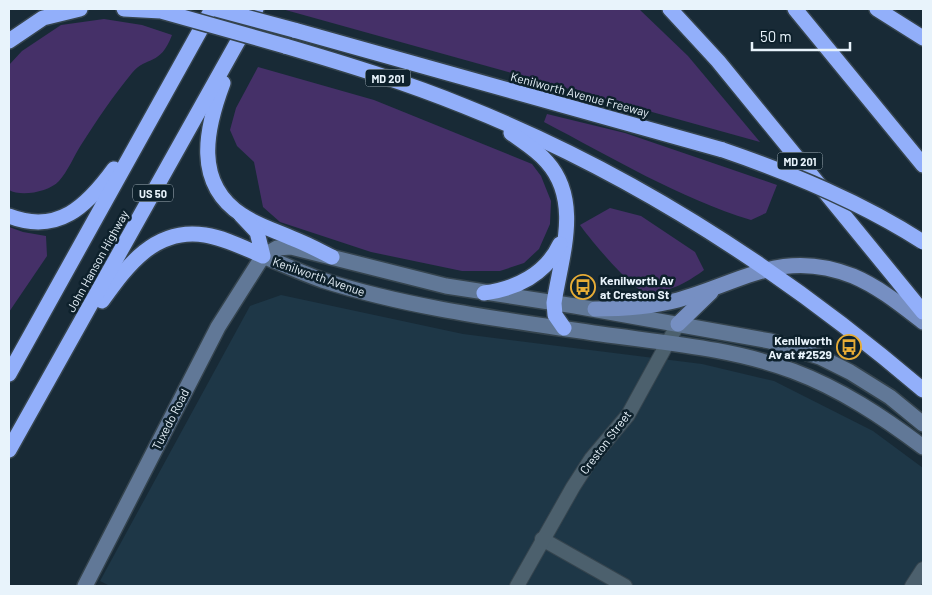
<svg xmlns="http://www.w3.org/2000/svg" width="932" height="595" font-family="Barlow,sans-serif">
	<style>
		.built { fill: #1e3747 }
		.green { fill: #453068 }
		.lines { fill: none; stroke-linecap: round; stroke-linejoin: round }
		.street-casing { stroke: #35444e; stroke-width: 16 }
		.secondary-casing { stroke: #35444e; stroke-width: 18 }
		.primary-casing { stroke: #35444e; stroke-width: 18 }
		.highway-casing { stroke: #35444e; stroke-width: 18 }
		.street { stroke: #4c606d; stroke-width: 14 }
		.secondary { stroke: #617897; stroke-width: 15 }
		.primary { stroke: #768fc2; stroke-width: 15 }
		.highway { stroke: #92affa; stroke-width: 15 }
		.highway-bridge-casing { stroke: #35444e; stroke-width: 18; stroke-linecap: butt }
		.highway-bridge { stroke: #92affa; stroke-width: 15 }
		.labels { text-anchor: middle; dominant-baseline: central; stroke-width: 5; stroke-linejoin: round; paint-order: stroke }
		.shield { fill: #0e212c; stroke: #a7b4bd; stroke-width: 1 }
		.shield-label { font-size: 11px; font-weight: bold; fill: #e8f3fb }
		.street-label { font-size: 12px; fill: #e8f3fb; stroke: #0e212c }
		.poi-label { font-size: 12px; font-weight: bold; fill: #e8f3fb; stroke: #0e212c; text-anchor: start }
	</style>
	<rect width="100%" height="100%" fill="#182a36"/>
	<!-- built -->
	<polygon class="built" points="281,295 463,334 702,364 774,381 873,431 923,468 923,586 110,586 100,581 250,306"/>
	<!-- green -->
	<g class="green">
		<polygon points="282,9 639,9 688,56 760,142"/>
		<path d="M 104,19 L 142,25 L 172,35 C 160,67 147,55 132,73 C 113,96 97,120 81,145 C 74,156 68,171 59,181 C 49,192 21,197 9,190 L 9,65 L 22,51 L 61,25 Z"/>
		<polygon points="258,67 374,100 532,164 541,176 551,201 550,224 539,249 524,263 500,271 462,271 371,252 280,222 263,207 254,162 237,146 230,130 236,108"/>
		<path d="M 547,114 L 625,133 L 777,185 L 766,213 L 751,220 C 679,198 611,157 544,122 Z"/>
		<path d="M 610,208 L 641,216 L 695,252 L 704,270 C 688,282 664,296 643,291 C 631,288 588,237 580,225 Z"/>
		<polygon points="9,227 23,232 46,236 47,256 9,312"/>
	</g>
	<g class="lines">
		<defs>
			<g id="street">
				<polyline points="542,539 625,586"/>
				<polyline points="517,586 573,487 591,459 628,415 678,324"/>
				<polyline points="912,586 923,569"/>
			</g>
			<g id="secondary">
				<path d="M 263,256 C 282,264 302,273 322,280 C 413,309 507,320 601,334 C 665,343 732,348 793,371 C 841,389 883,417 923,447"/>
				<polyline points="85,586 218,327 263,256 277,248 291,247 446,286 575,306 770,341 820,357 850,372 890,397 923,424"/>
			</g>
			<g id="primary">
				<path d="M 595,309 C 623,309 651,307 678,300 C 742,282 783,248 853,276 C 879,287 901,305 923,322"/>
				<polyline points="678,324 711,292"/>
			</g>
			<g id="highway">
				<polyline points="124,9 161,11"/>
				<polyline points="670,9 718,61 923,312"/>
				<polyline points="795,9 923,165"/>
				<polyline points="877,9 923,38"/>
				<polyline points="294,30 723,150"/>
				<polyline points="9,41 43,18 80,9"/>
				<path d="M 285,46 C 346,64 405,82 464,106 C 633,173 786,273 923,390"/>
				<path d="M 223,83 C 206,128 193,183 242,215 C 258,226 277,231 294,239 C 307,244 320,251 332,257"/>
				<path d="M 511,133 C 523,142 537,150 547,162 C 582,201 561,257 554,303 L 555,315 L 564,328"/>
				<path d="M 9,216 C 58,235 87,206 114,169"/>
				<path d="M 484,293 C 516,289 546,274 560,244"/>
				<path d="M 102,301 C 127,266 155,227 205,235 C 225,238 244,248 263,256 L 257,232 L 241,215"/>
				<polyline points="9,374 212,9"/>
				<polyline points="9,450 256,9"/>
			</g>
		</defs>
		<!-- street casing -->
		<use href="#street" class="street-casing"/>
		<!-- secondary casing -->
		<use href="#secondary" class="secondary-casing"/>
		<!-- primary casing -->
		<use href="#primary" class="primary-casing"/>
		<!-- highway casing -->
		<use href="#highway" class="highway-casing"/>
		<!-- street -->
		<use href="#street" class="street"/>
		<!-- secondary -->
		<use href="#secondary" class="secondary"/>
		<!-- primary -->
		<use href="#primary" class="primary"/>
		<!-- highway -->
		<use href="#highway" class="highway"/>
		<defs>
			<g id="highway-bridge">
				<polyline points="216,9 294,30"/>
				<polyline points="161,11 285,46"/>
				<path d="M 723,150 C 793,174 861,202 923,242"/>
			</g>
		</defs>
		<!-- highway-bridge casing -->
		<use href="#highway-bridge" class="highway-bridge-casing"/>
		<!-- highway-bridge -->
		<use href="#highway-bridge" class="highway-bridge"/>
	</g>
	<!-- icons -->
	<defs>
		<symbol id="bus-ring" viewBox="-11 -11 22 22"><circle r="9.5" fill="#0e212c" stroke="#e7ac36" stroke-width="1.5"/><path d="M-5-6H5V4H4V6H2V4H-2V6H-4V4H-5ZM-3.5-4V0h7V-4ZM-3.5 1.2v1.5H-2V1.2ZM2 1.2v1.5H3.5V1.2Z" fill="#e7ac36"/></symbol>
	</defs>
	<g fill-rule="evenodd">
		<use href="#bus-ring" x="569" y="273" width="28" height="28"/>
		<use href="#bus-ring" x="835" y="333" width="28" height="28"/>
	</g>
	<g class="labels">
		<!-- shield labels -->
		<g class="shield">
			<rect x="365.5" y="69.5" width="45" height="17" rx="4"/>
			<rect x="777.5" y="152.5" width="45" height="17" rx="4"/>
			<rect x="133" y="184.5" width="40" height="17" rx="4"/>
		</g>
		<g class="shield-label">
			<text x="388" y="78">MD 201</text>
			<text x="800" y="161">MD 201</text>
			<text x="153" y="193">US 50</text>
		</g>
		<!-- street labels -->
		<g class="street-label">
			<text transform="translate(580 94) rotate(15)">Kenilworth Avenue Freeway</text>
			<text transform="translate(97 261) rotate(-61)">John Hanson Highway</text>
			<text transform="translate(319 276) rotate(19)">Kenilworth Avenue</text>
			<text transform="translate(170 419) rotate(-63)">Tuxedo Road</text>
			<text transform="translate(605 442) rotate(-53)">Creston Street</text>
		</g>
		<!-- poi labels -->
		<g class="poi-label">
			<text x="600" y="280">Kenilworth Av<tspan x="600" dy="14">at Creston St</tspan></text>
			<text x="832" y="340" text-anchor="end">Kenilworth<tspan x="832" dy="14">Av at #2529</tspan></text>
		</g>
	</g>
	<!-- border -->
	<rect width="932" height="595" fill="none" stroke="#e8f3fb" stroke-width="20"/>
	<!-- scale -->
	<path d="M752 42v8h98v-8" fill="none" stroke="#e8f3fb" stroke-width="2.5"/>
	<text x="760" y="42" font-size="15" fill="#e8f3fb" stroke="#0e212c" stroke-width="4" paint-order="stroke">50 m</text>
</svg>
